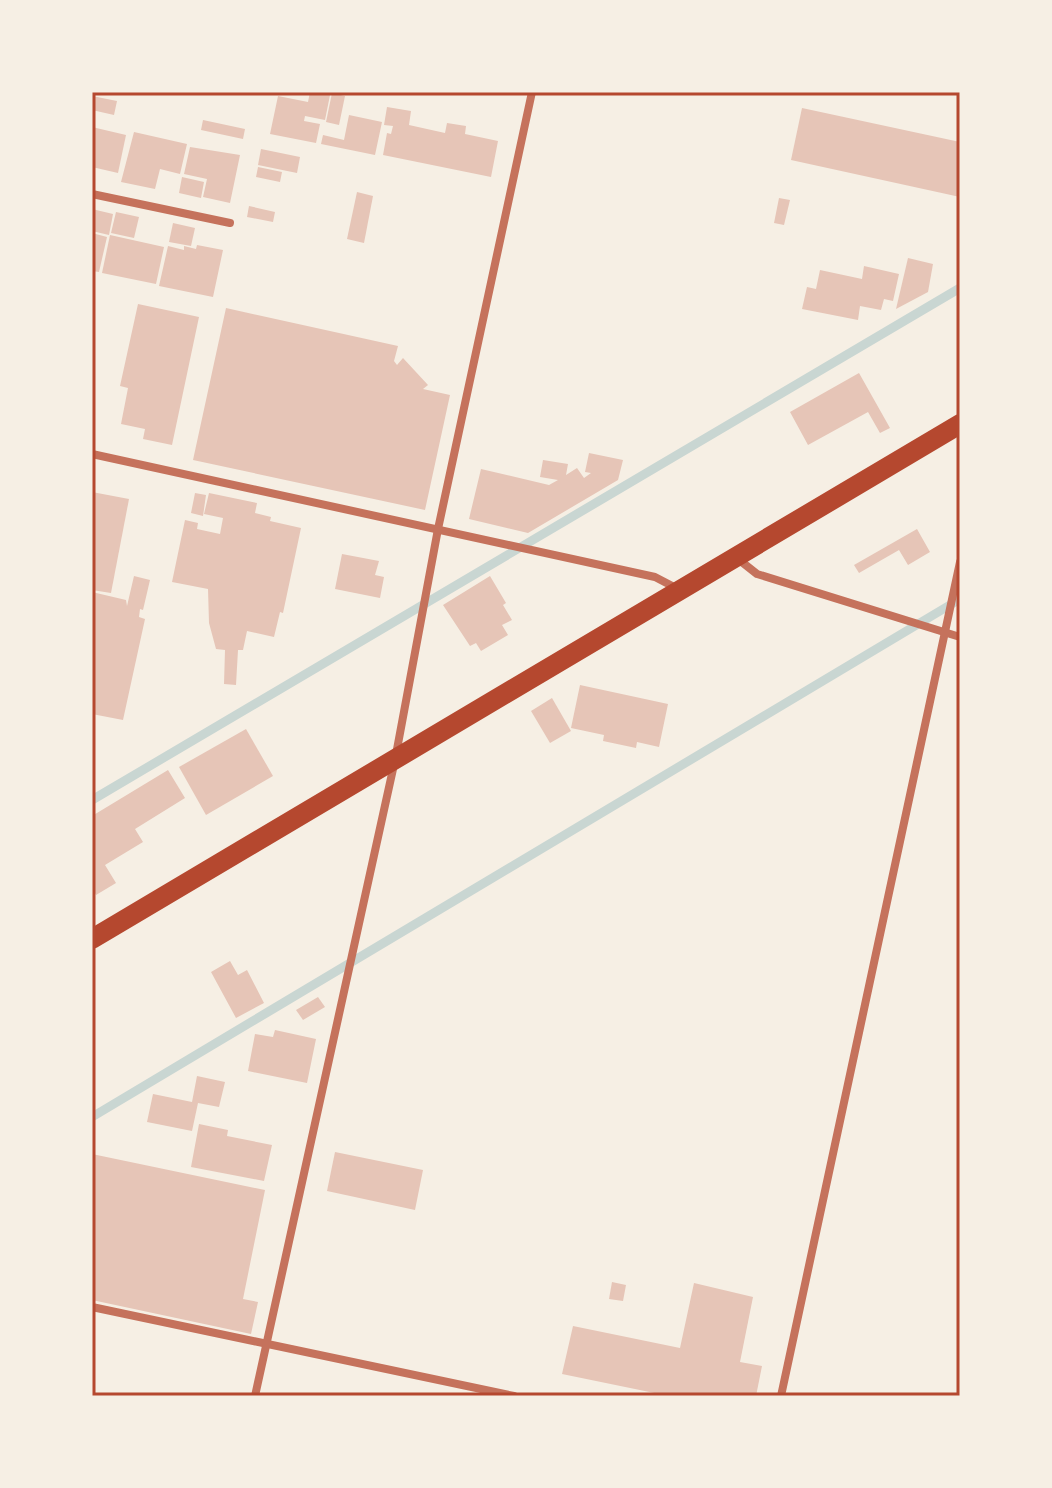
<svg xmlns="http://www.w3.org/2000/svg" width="1052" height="1488" font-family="Merriweather,serif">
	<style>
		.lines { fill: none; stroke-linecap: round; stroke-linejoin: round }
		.stream { stroke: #c9d6d2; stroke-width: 9 }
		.building { fill: #e6c5b7 }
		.minor { stroke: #c5725c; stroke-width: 8 }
		.primary { stroke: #b5482f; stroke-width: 20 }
		.neatline { fill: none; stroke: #b5482f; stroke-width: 3 }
	</style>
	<rect width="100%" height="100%" fill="#f6efe4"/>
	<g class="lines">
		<!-- stream -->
		<g class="stream">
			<polyline points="92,800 960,288"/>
			<polyline points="92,1117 960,599"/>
		</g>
	</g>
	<!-- building -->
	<g class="building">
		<polygon points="310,92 330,95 325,120 305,116 304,121 320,124 316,143 270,134 278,96 308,102"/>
		<polygon points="332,93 345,96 339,125 326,122"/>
		<polygon points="92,96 117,101 114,115 92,110"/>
		<polygon points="387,107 411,111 409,125 445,133 447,123 466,126 465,134 498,141 491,177 383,155 387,133 391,134 393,126 384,125"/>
		<polygon points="802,108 960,142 960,197 791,160"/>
		<polygon points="349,115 382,122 375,155 321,144 323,135 344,140"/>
		<polygon points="203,120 245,129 243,139 201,130"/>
		<polygon points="92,127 126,135 118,173 92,167"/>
		<polygon points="134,132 187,144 180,174 160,169 155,189 121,182"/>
		<polygon points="190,147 240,155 230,203 203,197 207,179 184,174"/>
		<polygon points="261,149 300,157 297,173 258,165"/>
		<polygon points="258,167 282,172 280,182 256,177"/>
		<polygon points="182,177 204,182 201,198 179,193"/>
		<polygon points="357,192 373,196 364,243 347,239"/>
		<polygon points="779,198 790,200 784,225 774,223"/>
		<polygon points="249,206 275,212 273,222 247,217"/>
		<polygon points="92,209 113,214 109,235 92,231"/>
		<polygon points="116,212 139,217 134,238 111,233"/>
		<polygon points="173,223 195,228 191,246 169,242"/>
		<polygon points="92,233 107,237 99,272 92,271"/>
		<polygon points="110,235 164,247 156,284 102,273"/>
		<polygon points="197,245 223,250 213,297 159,286 168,246 184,250 184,246 196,249"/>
		<polygon points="908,258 933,264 928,292 896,309"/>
		<polygon points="864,266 899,274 893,301 884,299 881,310 860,306 858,320 802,309 807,287 816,289 820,270 862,279"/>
		<polygon points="138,304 199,317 172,445 143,439 145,429 121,424 128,388 120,386"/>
		<polygon points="226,308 398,346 394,361 397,365 403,358 428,385 423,389 450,395 425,510 193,460"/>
		<polygon points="859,373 890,428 880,433 868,412 808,445 790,412"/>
		<polygon points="589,453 623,460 618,480 528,533 469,519 481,469 549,485 558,480 540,477 543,460 568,464 566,475 577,468 584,478 591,473 585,472"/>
		<polygon points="92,492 129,499 111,593 92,590"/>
		<polygon points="195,493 206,495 203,516 191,513"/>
		<polygon points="209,493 257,503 255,513 271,517 270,521 301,528 283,613 280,612 274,637 247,631 243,650 238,650 236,685 224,684 225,650 216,649 209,623 208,589 172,582 185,520 198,523 197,529 220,534 223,518 204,514"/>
		<polygon points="917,529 930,552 908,565 899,550 859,573 854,565"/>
		<polygon points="342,554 379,561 375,575 384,577 380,598 335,589"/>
		<polygon points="134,576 150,580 143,610 140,609 139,617 145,619 123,720 92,714 92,592 126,600 127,606"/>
		<polygon points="490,576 506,603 503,605 512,620 502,625 508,635 481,651 476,643 470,646 443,605"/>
		<polygon points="580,685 668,704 659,747 637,742 636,748 603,741 604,735 571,728"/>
		<polygon points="552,698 571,731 550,743 531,711"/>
		<polygon points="246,729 273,776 206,815 179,767"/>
		<polygon points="168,770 185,798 135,829 143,842 105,865 116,883 96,895 92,888 92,816"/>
		<polygon points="230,961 238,975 247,970 264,1003 236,1018 211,972"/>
		<polygon points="318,997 325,1007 303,1020 296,1010"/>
		<polygon points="275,1030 316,1039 307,1083 248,1071 255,1034 273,1037"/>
		<polygon points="197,1076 225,1082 219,1107 198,1103 192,1131 147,1122 153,1094 192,1102"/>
		<polygon points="199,1124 228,1130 227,1136 272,1145 264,1181 191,1167"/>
		<polygon points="335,1152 423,1170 415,1210 327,1191"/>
		<polygon points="92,1154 265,1190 243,1299 258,1302 251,1334 92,1300"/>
		<polygon points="612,1282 626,1285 623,1301 609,1299"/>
		<polygon points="694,1283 753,1297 740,1362 762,1366 756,1396 669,1396 562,1374 573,1326 680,1348"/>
	</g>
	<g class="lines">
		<!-- minor -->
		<g class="minor">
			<polyline points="92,194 230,223"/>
			<polyline points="92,454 655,577 678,589"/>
			<polyline points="738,559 757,574 960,637"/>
			<polyline points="92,1307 514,1396"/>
			<polyline points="255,1396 395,760 438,529 532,92"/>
			<polyline points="781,1396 960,562"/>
		</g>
		<!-- primary -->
		<polyline class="primary" points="92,939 960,424"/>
	</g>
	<!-- border -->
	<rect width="1052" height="1488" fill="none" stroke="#f6efe4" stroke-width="188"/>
	<rect x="94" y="94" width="864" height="1300" class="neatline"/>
</svg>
